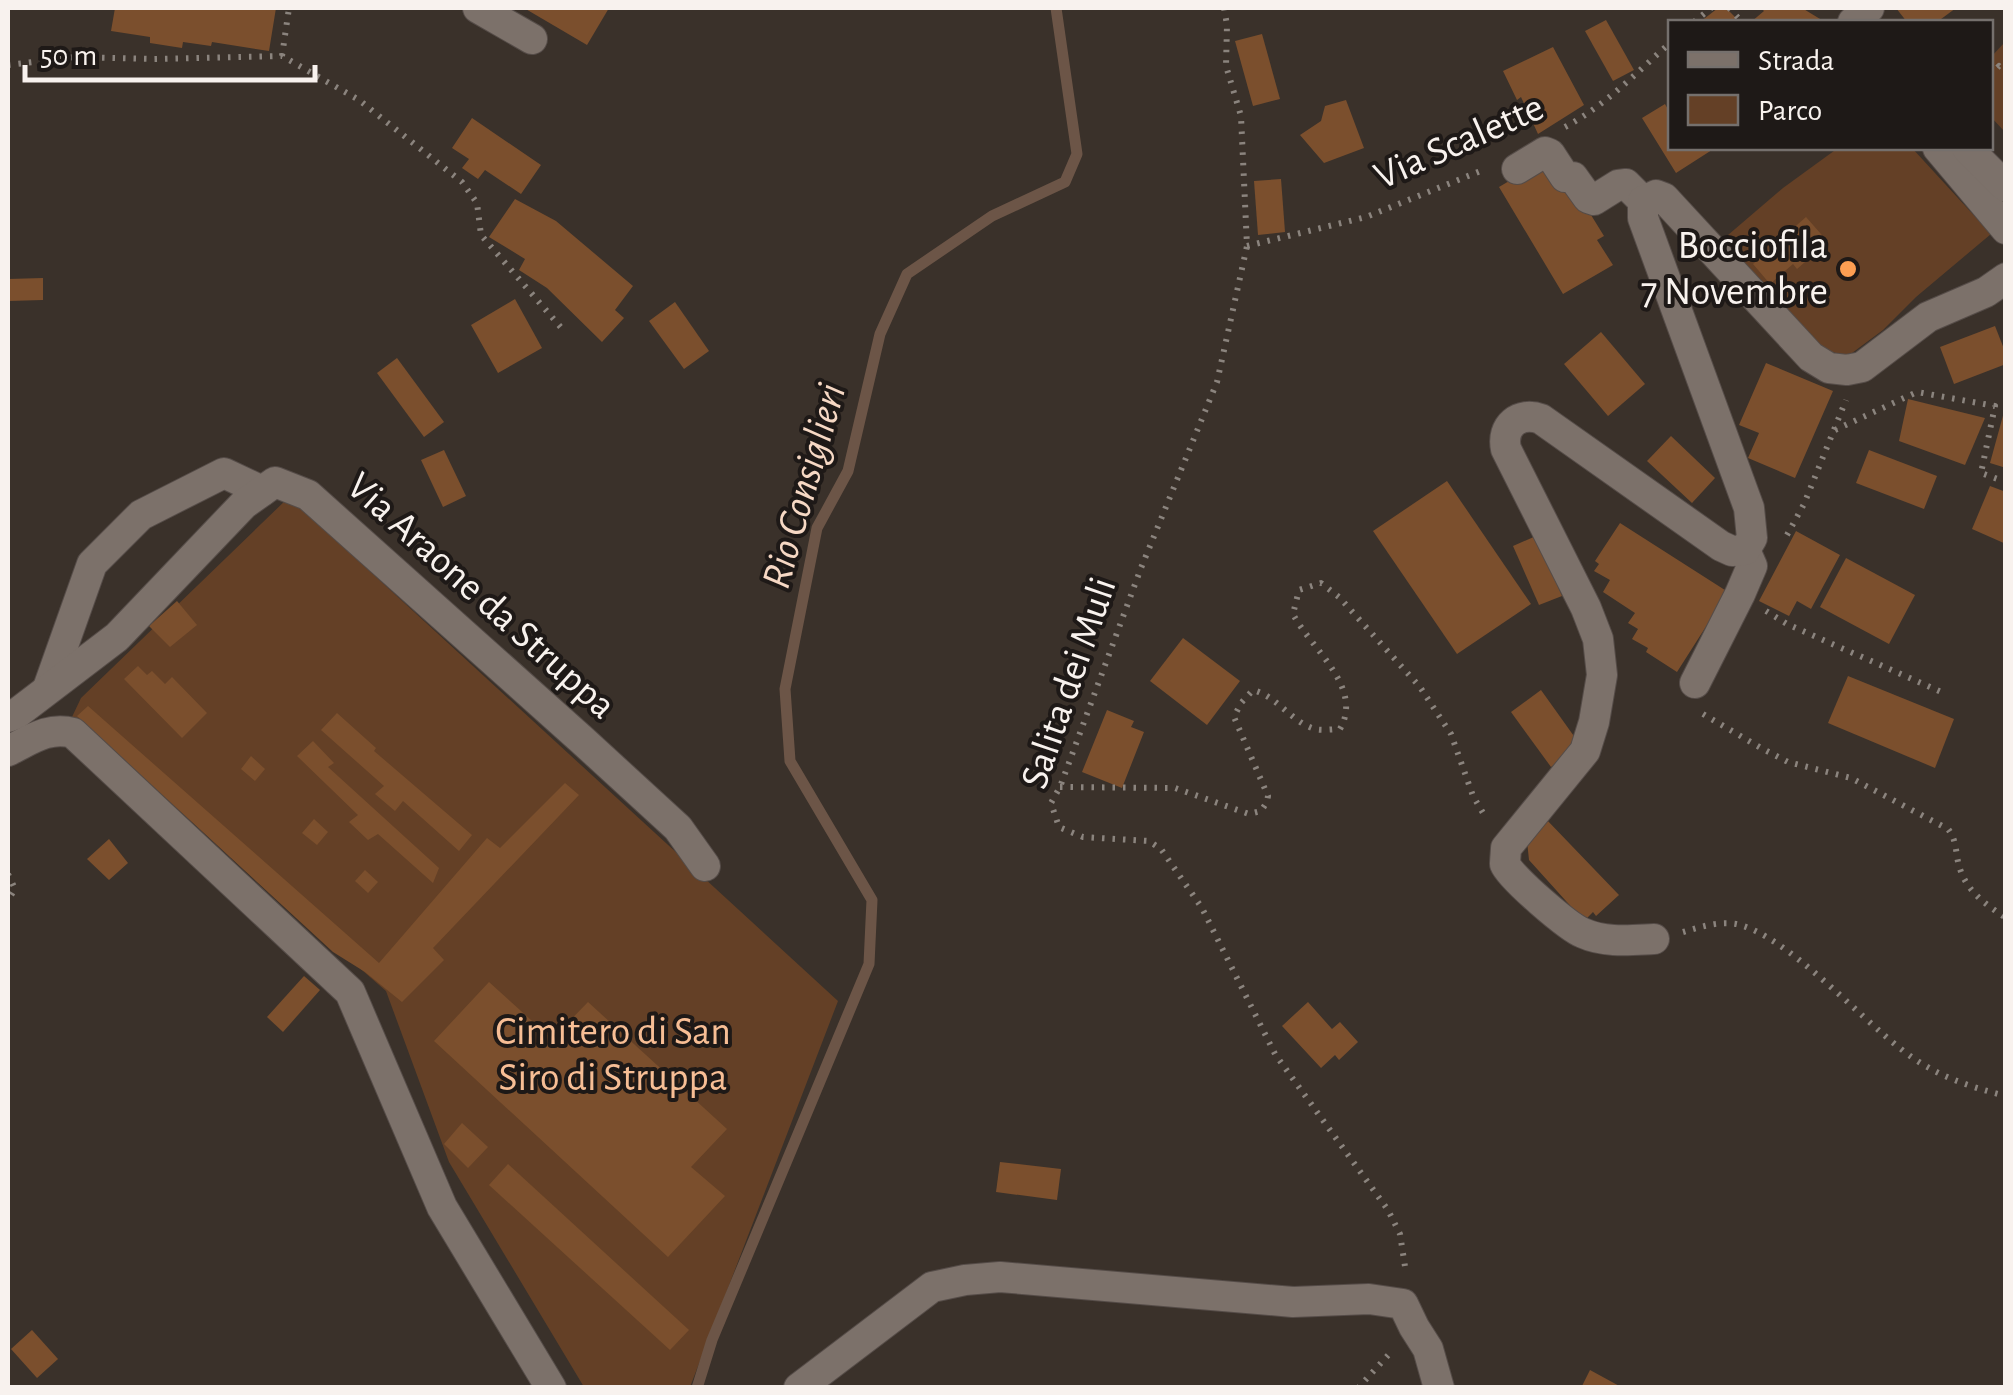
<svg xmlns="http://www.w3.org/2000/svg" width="2013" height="1395" font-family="'Alegreya Sans',sans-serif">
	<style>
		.green { fill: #644026 }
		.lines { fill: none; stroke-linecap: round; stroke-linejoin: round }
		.stream { stroke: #6c5547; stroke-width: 11 }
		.building { fill: #7b4f2d }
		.minor-casing { stroke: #554c48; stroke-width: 32 }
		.path { stroke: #8b847e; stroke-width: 6; stroke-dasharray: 2.5 8; stroke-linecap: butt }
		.minor { stroke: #7c716a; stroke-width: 30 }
		.poi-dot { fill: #fc9e52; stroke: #1e1917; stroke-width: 4 }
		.labels { text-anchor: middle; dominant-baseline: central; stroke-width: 8; stroke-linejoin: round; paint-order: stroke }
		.street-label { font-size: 40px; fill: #f8f2ee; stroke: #1e1917 }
		.poi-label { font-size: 40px; fill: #f8f2ee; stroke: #1e1917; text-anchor: end }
		.park-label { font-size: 40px; fill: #f7be95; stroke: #1e1917 }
		.water-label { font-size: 42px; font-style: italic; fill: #f6d8c4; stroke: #1e1917 }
	</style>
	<rect width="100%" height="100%" fill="#3a312a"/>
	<!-- green -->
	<g class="green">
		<polygon points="2005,42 2005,132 1990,116 1991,57"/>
		<polygon points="1838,148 1912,148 1991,234 1916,297 1883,330 1852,353 1844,355 1824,350 1721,241 1783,188"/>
		<polygon points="289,497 838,1001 690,1387 584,1387 449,1162 386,991 72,717 81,698"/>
	</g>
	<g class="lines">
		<!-- stream -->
		<polyline class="stream" points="697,1388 712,1340 869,964 872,900 790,761 785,689 817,528 848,471 880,334 907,274 992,216 1065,182 1077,154 1056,8"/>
	</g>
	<!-- building -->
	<g class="building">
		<polygon points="115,8 276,8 269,51 212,42 211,46 183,42 182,48 150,43 150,37 111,31"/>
		<polygon points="524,8 609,8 587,45"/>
		<polygon points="1718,8 1726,8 1740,22 1700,22"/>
		<polygon points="1761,8 1802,8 1825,22 1751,22 1764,11"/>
		<polygon points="1896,8 1956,8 1937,22 1907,22"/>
		<polygon points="1606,20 1634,70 1613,81 1585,31"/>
		<polygon points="1262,34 1280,99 1253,106 1235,41"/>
		<polygon points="1553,47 1584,105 1538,134 1521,97 1517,100 1503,71"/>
		<polygon points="1346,100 1364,148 1324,163 1300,135 1321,121 1325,106"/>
		<polygon points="1665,104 1670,113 1670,148 1715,148 1676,173 1642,118"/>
		<polygon points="472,118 541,165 521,194 485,170 478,179 462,168 469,159 452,148"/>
		<polygon points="1548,158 1570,181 1604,236 1597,240 1613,265 1563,294 1499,187"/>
		<polygon points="1281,179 1285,232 1258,235 1254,181"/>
		<polygon points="515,199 556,221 633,286 615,310 624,318 602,342 547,288 519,270 525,259 489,237"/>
		<polygon points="1806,217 1828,242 1797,269 1793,264 1770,284 1753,264"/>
		<polygon points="43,278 43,300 8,301 8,279"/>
		<polygon points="515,299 542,348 498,373 471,325"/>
		<polygon points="675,302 709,351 684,369 649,321"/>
		<polygon points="1995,326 2006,354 2006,364 1954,384 1940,347"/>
		<polygon points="1601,332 1645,384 1608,416 1564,364"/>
		<polygon points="397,358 444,422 424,437 377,373"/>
		<polygon points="1766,363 1833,391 1795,478 1748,458 1759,433 1739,425"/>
		<polygon points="1908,399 1985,418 1965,465 1899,441"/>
		<polygon points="2004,412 2006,412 2006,468 1990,463"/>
		<polygon points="1671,436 1715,478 1692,503 1647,461"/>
		<polygon points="444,450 466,496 443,507 421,460"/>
		<polygon points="1869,450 1937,476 1924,509 1856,483"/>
		<polygon points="1447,481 1531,604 1457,654 1373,531"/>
		<polygon points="1990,486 2006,492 2006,544 1972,529"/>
		<polygon points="1620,523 1728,592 1677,672 1646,652 1648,648 1632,639 1638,629 1628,623 1635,613 1603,592 1610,580 1594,571 1599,564 1595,561"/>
		<polygon points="1796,531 1840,555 1811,609 1797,601 1789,616 1759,601"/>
		<polygon points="1536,536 1562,596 1539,605 1513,546"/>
		<polygon points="1846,558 1915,595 1889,644 1820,607"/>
		<polygon points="177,601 197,625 170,647 149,626"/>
		<polygon points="1183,638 1240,681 1207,725 1150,681"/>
		<polygon points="138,666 147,675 152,671 165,684 172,677 207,713 182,738 124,679"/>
		<polygon points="1848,676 1954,719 1935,768 1828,723"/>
		<polygon points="1541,690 1581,746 1551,767 1511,712"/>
		<polygon points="88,706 379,963 487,838 500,848 565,783 579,795 433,948 444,960 402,1002 365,972 333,952 77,716"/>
		<polygon points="1107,710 1134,721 1131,727 1144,732 1122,788 1082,772"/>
		<polygon points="337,713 376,748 374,751 472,835 459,851 403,801 395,811 375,794 384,786 321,730"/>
		<polygon points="313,741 334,763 328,767 439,868 433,883 378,834 368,840 349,822 358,815 297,756"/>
		<polygon points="251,756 265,769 255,781 241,769"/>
		<polygon points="1545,818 1619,895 1596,916 1593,912 1584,921 1529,860 1527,841"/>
		<polygon points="314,819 328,832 317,845 302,833"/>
		<polygon points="109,839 128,863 109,880 87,859"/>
		<polygon points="365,870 378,882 368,893 355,881"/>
		<polygon points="304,976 320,990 283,1032 267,1017"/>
		<polygon points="489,982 552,1039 588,1002 727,1129 691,1167 725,1196 668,1257 434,1041"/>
		<polygon points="1308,1002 1332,1029 1340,1022 1358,1042 1339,1060 1335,1055 1321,1068 1282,1026"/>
		<polygon points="462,1123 488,1147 468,1168 444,1144"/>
		<polygon points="1000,1162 1061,1169 1057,1200 996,1192"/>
		<polygon points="508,1164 689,1330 670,1350 489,1185"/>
		<polygon points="32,1330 58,1359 37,1378 11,1349"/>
		<polygon points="1590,1370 1623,1388 1581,1388"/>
	</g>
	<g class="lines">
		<defs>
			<g id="minor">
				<polyline points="478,8 532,39"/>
				<polyline points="1853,22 1869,8"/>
				<polyline points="1938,148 2006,229"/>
				<polyline points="1967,148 2006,187"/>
				<polyline points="1517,169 1545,152 1550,154 1565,177 1573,177 1588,198 1594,200 1618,185 1626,184 1643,201"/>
				<polyline points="1695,683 1740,594 1752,566 1745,550"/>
				<polyline points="48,688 92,564 141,515 224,473 262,491"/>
				<polyline points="8,717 16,714 117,637 244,504 275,482 308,495 582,740 678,828 705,866"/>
				<path d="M 8,751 C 29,741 48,726 73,733 L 350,992 L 442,1207 L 551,1388"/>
				<path d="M 1654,939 C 1631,940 1605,943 1583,933 C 1568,927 1510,877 1505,864 C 1505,861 1506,850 1506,848 L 1585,751 L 1594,722 L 1602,675 L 1598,639 L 1586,608 L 1506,449 C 1501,426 1519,411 1541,419 L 1721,546 L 1732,551 L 1745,550 L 1752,538 L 1749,508 L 1643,218 L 1643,201 L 1656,195 L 1664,198 L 1811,357 L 1829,368 L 1847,370 L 1862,367 L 1928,317 L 1986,292 L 2006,278"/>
				<polyline points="799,1388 932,1287 965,1280 1000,1277 1293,1302 1369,1299 1403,1304 1414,1327 1428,1349 1439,1388"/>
			</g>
		</defs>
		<!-- minor casing -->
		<use href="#minor" class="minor-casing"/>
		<!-- path -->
		<g class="path">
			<polyline points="1224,8 1227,25 1226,66 1241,116 1247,246 1217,382 1141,568 1060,787 1051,803 1059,827 1083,837 1149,841 1161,849 1202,908 1275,1054 1388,1210 1400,1234 1406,1273"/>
			<polyline points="1729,8 1742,22"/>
			<polyline points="1694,22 1711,8"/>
			<polyline points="282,56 289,8"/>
			<polyline points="8,65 75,57 152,59 282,56 359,100 462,182 477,203 481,235 564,331"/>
			<polyline points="1990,75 1999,66 2006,73"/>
			<path d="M 1565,127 C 1606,105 1636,73 1670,43"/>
			<polyline points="1247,246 1366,217 1483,170"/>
			<polyline points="1835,430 1917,392 1995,406 1981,473 2006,482"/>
			<polyline points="1787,535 1804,504 1846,400"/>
			<polyline points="1766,611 1787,624 1946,694"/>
			<path d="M 1703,714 L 1761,748 L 1788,762 L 1851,778 L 1948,829 C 1958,842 1955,855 1960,869 C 1968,893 1987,905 2006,918"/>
			<path d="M 1060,787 L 1175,788 L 1249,814 L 1261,811 L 1267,802 L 1268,796 L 1234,717 L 1241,703 L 1253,690 C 1277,696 1291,722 1315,729 C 1322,731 1332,729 1340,729 C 1364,687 1311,649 1293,614 L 1299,590 L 1321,583 L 1339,597 L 1420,687 L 1451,734 L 1473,796 L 1486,818"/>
			<polyline points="8,874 15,889 8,900"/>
			<path d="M 1683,932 C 1700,927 1718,921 1736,924 C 1785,934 1859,1017 1901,1049 C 1933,1075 1967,1086 2006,1096"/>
			<polyline points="1358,1388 1391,1352"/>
		</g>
		<!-- minor -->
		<use href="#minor" class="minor"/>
	</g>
	<!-- markers -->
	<circle class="poi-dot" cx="1848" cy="269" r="10"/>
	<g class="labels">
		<!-- street labels -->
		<g class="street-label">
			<text transform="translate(1459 142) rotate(-24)">Via Scalette</text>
			<text transform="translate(481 596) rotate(42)">Via Araone da Struppa</text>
			<text transform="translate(1069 683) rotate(-71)">Salita dei Muli</text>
		</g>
		<!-- poi labels -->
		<g class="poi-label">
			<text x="1828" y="246">Bocciofila<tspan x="1828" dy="46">7 Novembre</tspan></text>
		</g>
		<!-- park labels -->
		<g class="park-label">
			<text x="613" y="1032">Cimitero di San<tspan x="613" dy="46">Siro di Struppa</tspan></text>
		</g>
		<!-- water labels -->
		<g class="water-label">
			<text transform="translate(804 486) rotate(-74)">Rio Consiglieri</text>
		</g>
	</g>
	<!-- border -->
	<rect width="2013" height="1395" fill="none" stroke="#f8f2ee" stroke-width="20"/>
	<!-- legend -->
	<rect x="1668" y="20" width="325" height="130" fill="#1e1917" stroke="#75706d" stroke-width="2.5"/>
	<rect x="1688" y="52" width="50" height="15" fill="#7c716a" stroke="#75706d" stroke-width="2.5"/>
	<text x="1758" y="70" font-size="30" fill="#f8f2ee">Strada</text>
	<rect x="1688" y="95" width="50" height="30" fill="#644026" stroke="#75706d" stroke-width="2.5"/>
	<text x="1758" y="120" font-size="30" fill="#f8f2ee">Parco</text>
	<!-- scale -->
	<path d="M25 65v15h290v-15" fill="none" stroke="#f8f2ee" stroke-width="5"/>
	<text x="40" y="65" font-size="30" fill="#f8f2ee" stroke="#1e1917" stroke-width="8" paint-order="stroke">50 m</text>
</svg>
